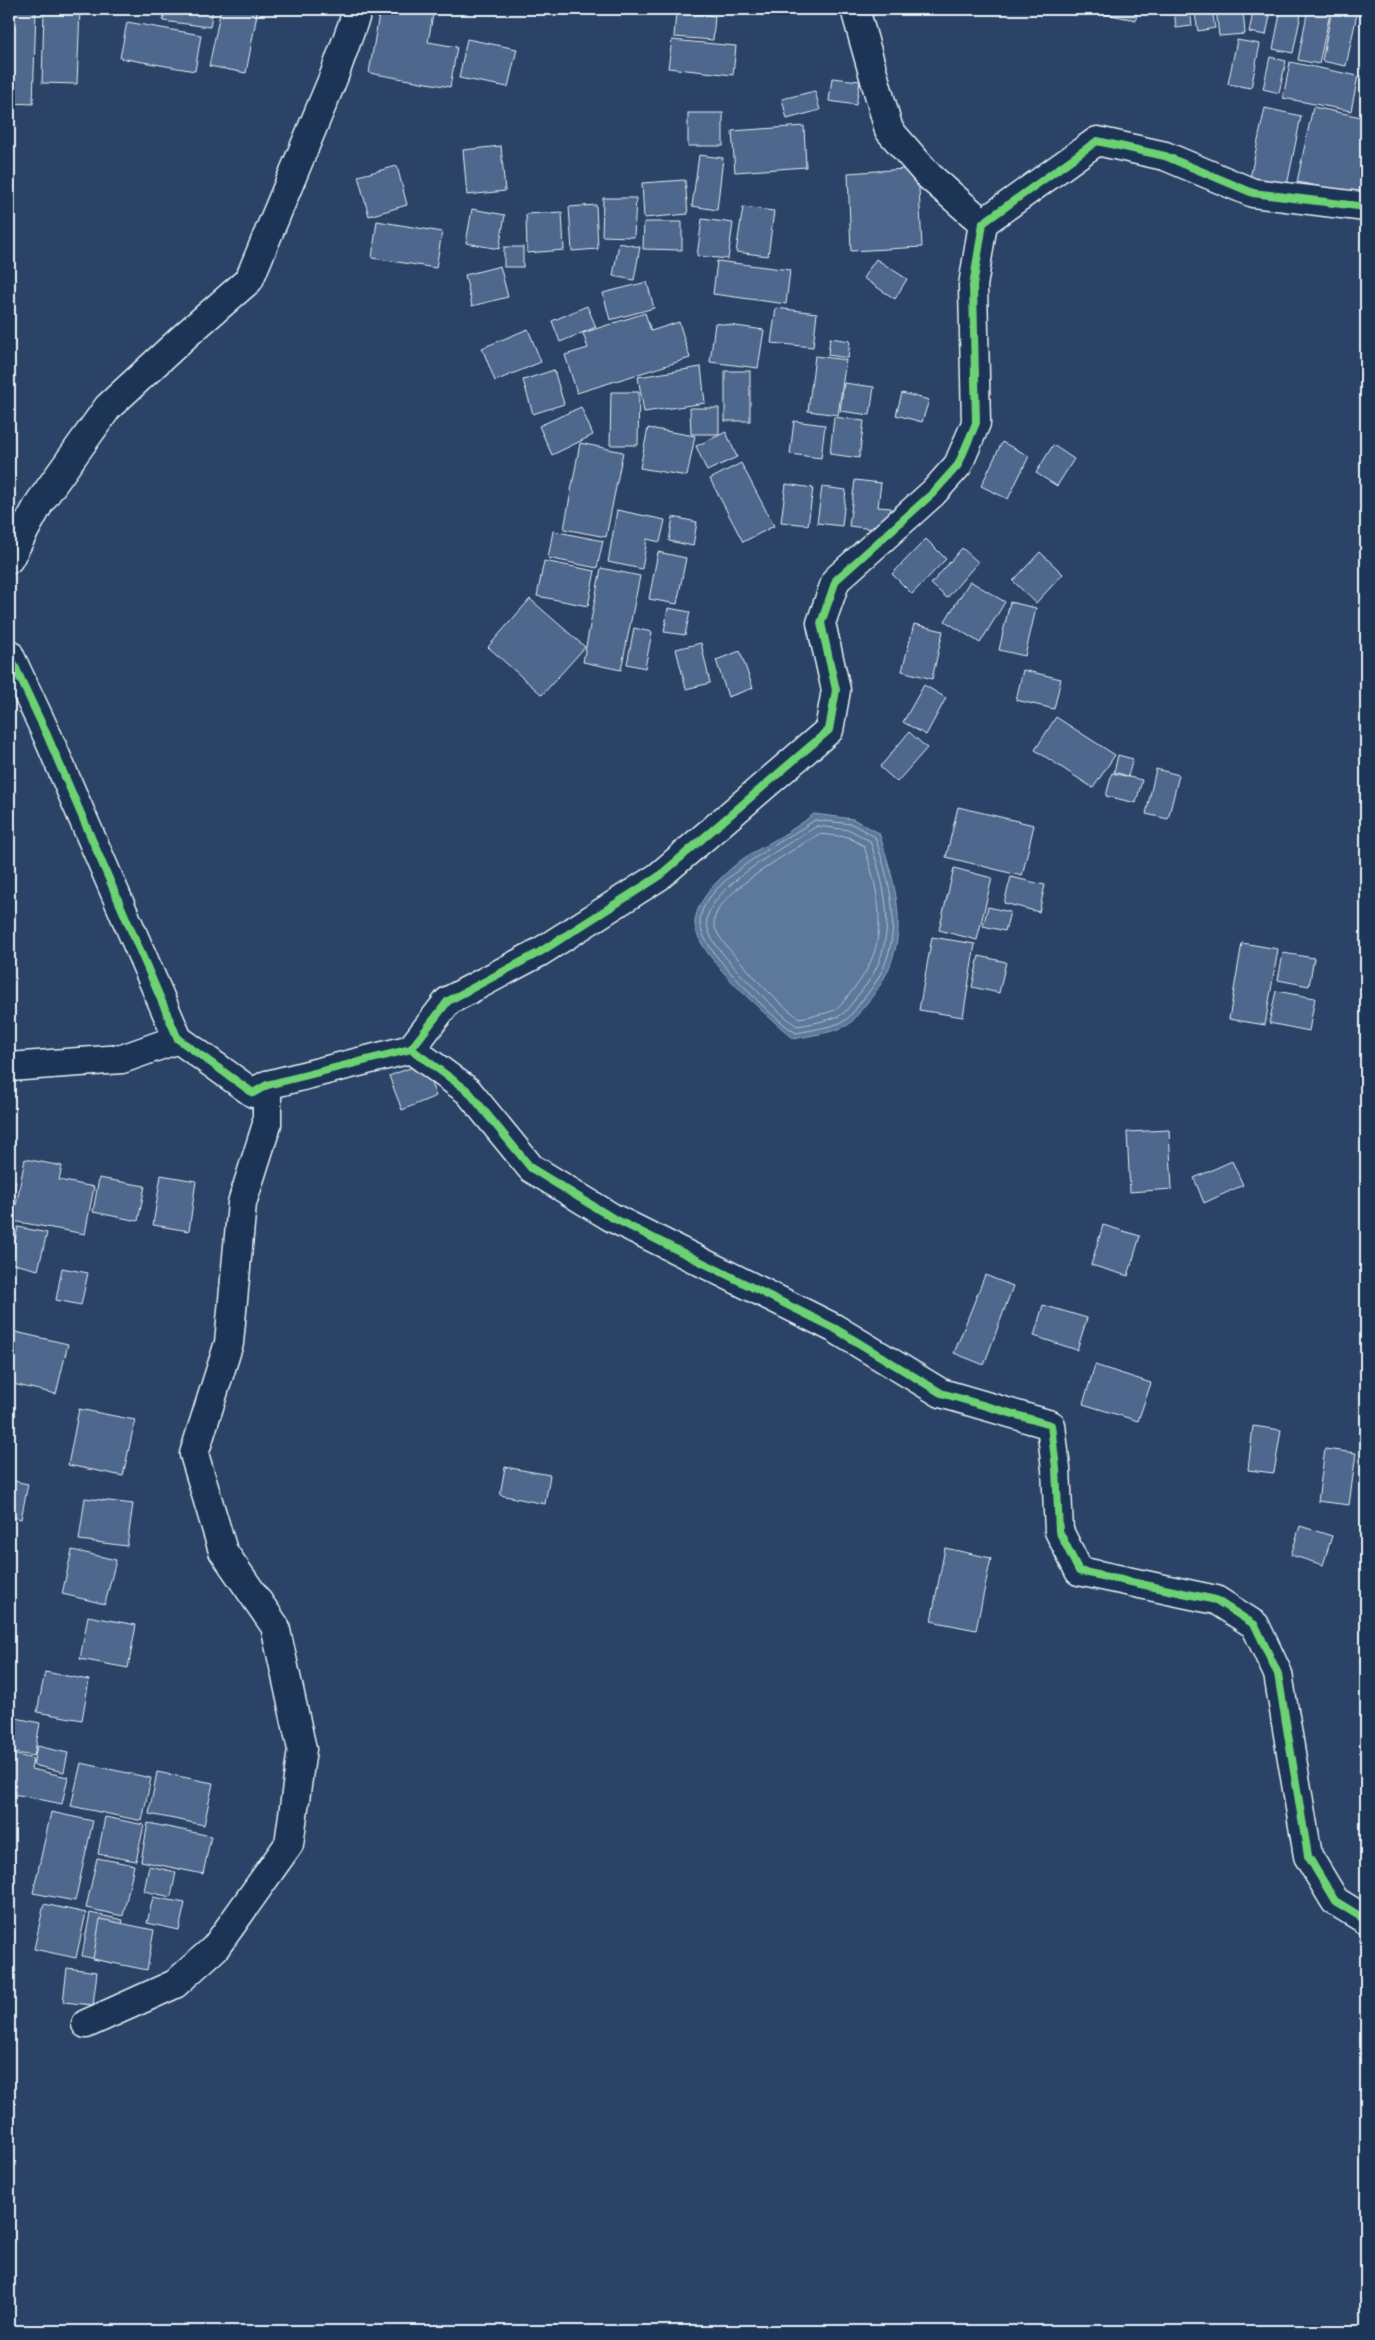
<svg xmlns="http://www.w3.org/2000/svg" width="1375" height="2340" font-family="Delius,sans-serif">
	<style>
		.water { fill: #5b789a; stroke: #93a8c0 }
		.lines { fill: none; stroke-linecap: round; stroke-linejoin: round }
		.shore { stroke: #b0c1d2; stroke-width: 1 }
		.building { fill: #4e678c; stroke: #e8f1f8 }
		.minor-casing { stroke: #e8f1f8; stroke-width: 31 }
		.minor { stroke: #1d3557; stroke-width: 28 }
		.cycleway-casing { stroke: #1d3557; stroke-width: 11 }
		.cycleway { stroke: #6cd273; stroke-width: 8 }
	</style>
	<rect width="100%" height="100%" fill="#2b4366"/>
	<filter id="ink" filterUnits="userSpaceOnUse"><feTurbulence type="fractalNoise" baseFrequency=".02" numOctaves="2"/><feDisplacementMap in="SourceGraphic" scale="10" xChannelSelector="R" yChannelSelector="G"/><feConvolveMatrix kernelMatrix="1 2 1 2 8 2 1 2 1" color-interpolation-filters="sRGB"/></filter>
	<g filter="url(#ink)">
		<!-- water -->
		<path class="water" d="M 814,814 L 853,819 L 879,833 C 899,895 914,947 867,1003 C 861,1009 854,1022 846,1026 C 836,1032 807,1036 794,1039 C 770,1018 692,953 695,921 C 698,897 722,876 740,861 C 750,853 762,848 773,841 C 787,833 801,824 814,814 Z"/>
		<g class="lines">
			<!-- shore -->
			<g class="shore">
				<path d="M 815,820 L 852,824 L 875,837 C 894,894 907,948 864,998 C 858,1005 851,1017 844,1021 C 836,1026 807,1031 796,1033 C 773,1018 751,994 732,974 C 721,962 701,940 700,923 C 698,884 786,840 815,820 Z"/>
				<path d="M 817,826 L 850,830 L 870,841 C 888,895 900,946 859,994 C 854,1000 846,1013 839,1016 C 826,1021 811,1024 797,1026 C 775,1010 755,989 736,969 C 726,957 709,941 707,925 C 702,890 791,843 817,826 Z"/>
				<path d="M 819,834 L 848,837 L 864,846 C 881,899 891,945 852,991 C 847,996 842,1005 837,1009 C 828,1014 810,1016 799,1018 C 778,1003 759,983 742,963 C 733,954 715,935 714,923 C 713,894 796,849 819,834 Z"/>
			</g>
		</g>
		<!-- building -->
		<g class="building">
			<polygon points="9,9 36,9 33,104 9,103"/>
			<polygon points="44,9 80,9 77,84 42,83"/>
			<polygon points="165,9 213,9 210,27 163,21"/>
			<polygon points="221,9 258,9 246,73 209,66"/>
			<polygon points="380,9 434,9 428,42 457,47 450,87 369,73"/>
			<polygon points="1106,9 1137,9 1136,20 1105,14"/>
			<polygon points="1174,9 1190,9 1192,26 1176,28"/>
			<polygon points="1194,9 1212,9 1215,28 1198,31"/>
			<polygon points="1216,9 1243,9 1245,34 1219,36"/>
			<polygon points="1281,9 1302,9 1293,53 1273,49"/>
			<polygon points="1308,9 1331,9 1319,64 1298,60"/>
			<polygon points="1332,9 1358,9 1346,66 1322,61"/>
			<polygon points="676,12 715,16 713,40 674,37"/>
			<polygon points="1253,13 1270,16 1266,35 1249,32"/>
			<polygon points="127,22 201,35 195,71 120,58"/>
			<polygon points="467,39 517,49 508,87 459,78"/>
			<polygon points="672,40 736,46 733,75 668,68"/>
			<polygon points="1237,40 1260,44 1251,88 1228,84"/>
			<polygon points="1270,57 1286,61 1279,93 1263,89"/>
			<polygon points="1290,62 1358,76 1351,111 1283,98"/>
			<polygon points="832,78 860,81 856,105 829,101"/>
			<polygon points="815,91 820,110 787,119 782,99"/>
			<polygon points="1313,107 1366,118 1366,160 1359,194 1297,182"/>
			<polygon points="1265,108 1301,116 1287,186 1250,178"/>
			<rect x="688" y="113" width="35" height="33"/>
			<polygon points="804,126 806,167 735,172 732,131"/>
			<polygon points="501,146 505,191 467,195 463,150"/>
			<polygon points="699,155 723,158 717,210 692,206"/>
			<polygon points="397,166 407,205 369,216 358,176"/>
			<polygon points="918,168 922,247 851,251 848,173"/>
			<polygon points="685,180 688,214 644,218 642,183"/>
			<polygon points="603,198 636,198 634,237 602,236"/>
			<polygon points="596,205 598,249 572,251 569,207"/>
			<polygon points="743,207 774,211 768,256 736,252"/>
			<polygon points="472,209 505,215 499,249 466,243"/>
			<polygon points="562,212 564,250 527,253 526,214"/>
			<polygon points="702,219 733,223 728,259 697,256"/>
			<polygon points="377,221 442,232 436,268 372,258"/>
			<polygon points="644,222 682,222 682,250 643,249"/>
			<polygon points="619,243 640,247 634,280 613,276"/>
			<rect x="504" y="247" width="19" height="20"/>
			<polygon points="876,259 907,279 895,299 863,278"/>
			<polygon points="717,261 790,270 786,304 713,294"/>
			<polygon points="500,266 508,297 472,306 465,275"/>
			<polygon points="647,282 654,308 610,320 603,293"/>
			<polygon points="587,306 596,327 560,342 552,321"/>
			<polygon points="776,308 817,313 813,347 771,343"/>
			<polygon points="645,313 651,331 679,322 690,358 577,393 565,355 588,348 583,333"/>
			<polygon points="715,323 764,330 758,368 710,362"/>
			<polygon points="528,329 541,362 495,381 482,348"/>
			<polygon points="830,338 850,341 848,358 828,355"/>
			<polygon points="815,356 846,360 838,415 808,411"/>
			<polygon points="701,367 705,403 644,412 638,377"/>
			<polygon points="554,370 564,404 533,414 523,380"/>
			<rect x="725" y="371" width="25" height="50"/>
			<polygon points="844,383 874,387 870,415 840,411"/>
			<polygon points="611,392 639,392 638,445 610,445"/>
			<polygon points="902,393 929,400 922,422 896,415"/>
			<polygon points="581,407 593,435 552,455 539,426"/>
			<polygon points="690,408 719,408 719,434 691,434"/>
			<polygon points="834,417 864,421 859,458 830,454"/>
			<polygon points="794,421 825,425 821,458 790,454"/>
			<polygon points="648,428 695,436 687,476 640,468"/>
			<polygon points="726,432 737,457 707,471 696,446"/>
			<polygon points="1002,442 1029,456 1008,499 981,486"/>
			<polygon points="580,443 623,452 606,537 564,529"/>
			<polygon points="1053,445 1074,459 1057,486 1036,473"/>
			<polygon points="741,463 774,526 743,542 710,479"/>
			<polygon points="855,480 881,483 878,507 891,508 888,531 849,526"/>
			<polygon points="786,484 813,488 808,525 781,522"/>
			<polygon points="822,487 846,490 842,526 817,523"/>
			<polygon points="617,510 665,520 660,542 647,539 642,569 608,562"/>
			<polygon points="673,517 697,522 693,546 669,541"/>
			<polygon points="553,531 603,541 597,568 548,558"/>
			<polygon points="926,539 946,559 912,594 892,574"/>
			<polygon points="962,548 978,562 947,598 931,584"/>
			<polygon points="658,552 686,558 677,604 649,599"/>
			<polygon points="1040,552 1063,574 1036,603 1013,581"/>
			<polygon points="544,561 595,571 588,606 537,596"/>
			<polygon points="601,568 640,576 621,670 583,662"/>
			<polygon points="970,581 1005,602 980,643 945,621"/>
			<polygon points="530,599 585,647 542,695 488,647"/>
			<polygon points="1010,602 1036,608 1025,656 999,650"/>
			<polygon points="668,608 690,612 685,635 664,632"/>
			<polygon points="914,624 943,631 932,679 902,671"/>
			<polygon points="634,628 652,632 645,668 627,664"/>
			<polygon points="701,643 710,683 686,689 676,649"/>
			<polygon points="740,651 753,688 728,697 716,660"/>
			<polygon points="1023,670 1061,679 1054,709 1016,700"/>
			<polygon points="924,685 946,698 926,735 903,722"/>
			<polygon points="1056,717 1115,755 1093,788 1035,750"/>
			<polygon points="909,732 927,748 897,782 880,767"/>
			<polygon points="1118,755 1133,759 1128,776 1114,772"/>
			<polygon points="1156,769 1179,775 1168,819 1146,814"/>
			<polygon points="1112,773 1142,780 1136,803 1106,796"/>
			<polygon points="958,807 1034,825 1022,876 946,857"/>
			<polygon points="954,868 992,878 977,940 939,930"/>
			<polygon points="1011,877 1045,885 1039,912 1004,903"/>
			<polygon points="988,907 1010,912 1005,931 983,926"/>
			<polygon points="932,937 975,944 963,1017 919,1010"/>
			<polygon points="1242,943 1278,949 1265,1025 1229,1019"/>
			<polygon points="1283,953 1314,958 1309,986 1278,980"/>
			<polygon points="979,956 1006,962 999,993 972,987"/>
			<polygon points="1276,991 1315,998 1309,1031 1269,1023"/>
			<polygon points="423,1063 436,1096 402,1110 389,1076"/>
			<polygon points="1169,1130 1172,1189 1130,1192 1127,1132"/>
			<polygon points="25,1159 62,1166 59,1180 94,1187 85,1234 13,1221"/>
			<polygon points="1232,1161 1243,1185 1204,1203 1194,1178"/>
			<polygon points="161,1175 196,1181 189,1231 153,1225"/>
			<polygon points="99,1178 145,1186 138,1221 93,1212"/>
			<polygon points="9,1179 16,1181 11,1211 9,1211"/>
			<polygon points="1103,1225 1140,1236 1128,1276 1091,1265"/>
			<polygon points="18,1227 47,1233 38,1270 10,1263"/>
			<polygon points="9,1232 14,1233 9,1257"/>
			<polygon points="62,1268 88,1273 81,1305 56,1300"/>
			<polygon points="985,1275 1013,1286 984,1365 954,1353"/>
			<polygon points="1043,1305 1087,1318 1077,1350 1034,1336"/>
			<polygon points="11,1331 68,1344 56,1394 9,1383 9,1340"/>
			<polygon points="1095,1365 1151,1383 1138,1421 1083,1404"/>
			<polygon points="79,1409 135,1420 123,1476 68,1465"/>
			<polygon points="1253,1426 1281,1430 1274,1473 1248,1470"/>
			<polygon points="1325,1449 1356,1453 1349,1505 1318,1501"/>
			<polygon points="505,1467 550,1475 545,1504 500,1495"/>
			<polygon points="9,1480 28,1484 21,1519 9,1516"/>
			<polygon points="85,1498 133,1504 127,1546 79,1540"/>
			<polygon points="1300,1526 1332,1536 1323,1565 1291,1555"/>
			<polygon points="945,1548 991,1558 976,1630 931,1621"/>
			<polygon points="72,1550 116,1560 105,1604 62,1594"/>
			<polygon points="88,1616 136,1625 128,1668 80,1659"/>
			<polygon points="45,1672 89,1680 82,1720 37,1712"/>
			<polygon points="16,1718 40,1723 34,1756 10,1752"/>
			<polygon points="37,1746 68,1753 64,1772 33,1765"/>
			<polygon points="9,1753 33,1759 31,1769 68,1777 62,1804 9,1793"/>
			<polygon points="81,1763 151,1778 142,1821 71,1806"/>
			<polygon points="157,1772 213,1783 204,1825 149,1814"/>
			<polygon points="51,1812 93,1821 75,1901 33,1893"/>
			<polygon points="105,1817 144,1825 136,1861 98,1854"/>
			<polygon points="148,1823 211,1836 203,1874 141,1861"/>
			<polygon points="97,1858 134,1865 123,1916 86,1908"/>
			<polygon points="149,1866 176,1872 171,1897 144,1891"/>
			<polygon points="153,1897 185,1903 179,1930 147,1923"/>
			<polygon points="44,1904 86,1913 76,1958 34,1949"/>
			<polygon points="90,1913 123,1920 113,1963 82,1956"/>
			<polygon points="100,1919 154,1930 147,1970 93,1959"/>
			<polygon points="67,1968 97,1972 93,2005 63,2002"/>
		</g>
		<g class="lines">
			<defs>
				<g id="minor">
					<polyline points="855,9 889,130 929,176 983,223"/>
					<polyline points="9,559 40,502 108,407 187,334 249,280 334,76 358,9"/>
					<polyline points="9,654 47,735 178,1039 253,1093 267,1085 411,1049 448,1001 540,952 658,877 829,730 836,690 821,623 836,580 933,493 958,465 976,423 973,286 983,223 1097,141 1165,156 1253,193 1366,207"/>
					<polyline points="411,1049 468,1091 531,1168 611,1217 834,1328 941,1393 1051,1425 1056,1469 1059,1531 1079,1571 1216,1600 1255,1625 1278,1674 1308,1856 1335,1901 1366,1920"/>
					<polyline points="9,1067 122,1059 178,1039"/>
					<polyline points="86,2024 175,1984 215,1948 289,1844 302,1749 275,1626 223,1551 194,1454 229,1343 242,1203 267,1124 267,1085"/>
				</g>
			</defs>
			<!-- minor casing -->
			<use href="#minor" class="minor-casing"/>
			<!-- minor -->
			<use href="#minor" class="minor"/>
			<defs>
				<g id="cycleway">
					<polyline points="9,654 47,735 178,1039 253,1093 267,1085 411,1049 448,1001 540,952 658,877 829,730 836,690 821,623 836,580 933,493 958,465 976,423 973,286 983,223 1097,141 1165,156 1253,193 1366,207"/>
					<polyline points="411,1049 468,1091 531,1168 611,1217 834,1328 941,1393 1051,1425 1056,1469 1059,1531 1079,1571 1216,1600 1255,1625 1278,1674 1308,1856 1335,1901 1366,1920"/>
				</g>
			</defs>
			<!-- cycleway casing -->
			<use href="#cycleway" class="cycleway-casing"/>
			<!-- cycleway -->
			<use href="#cycleway" class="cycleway"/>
		</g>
	</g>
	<!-- margin -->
	<rect width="1375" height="2340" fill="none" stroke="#1d3557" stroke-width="30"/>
	<rect x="15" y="15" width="1345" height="2310" fill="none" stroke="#e8f1f8" stroke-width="2" filter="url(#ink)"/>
</svg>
